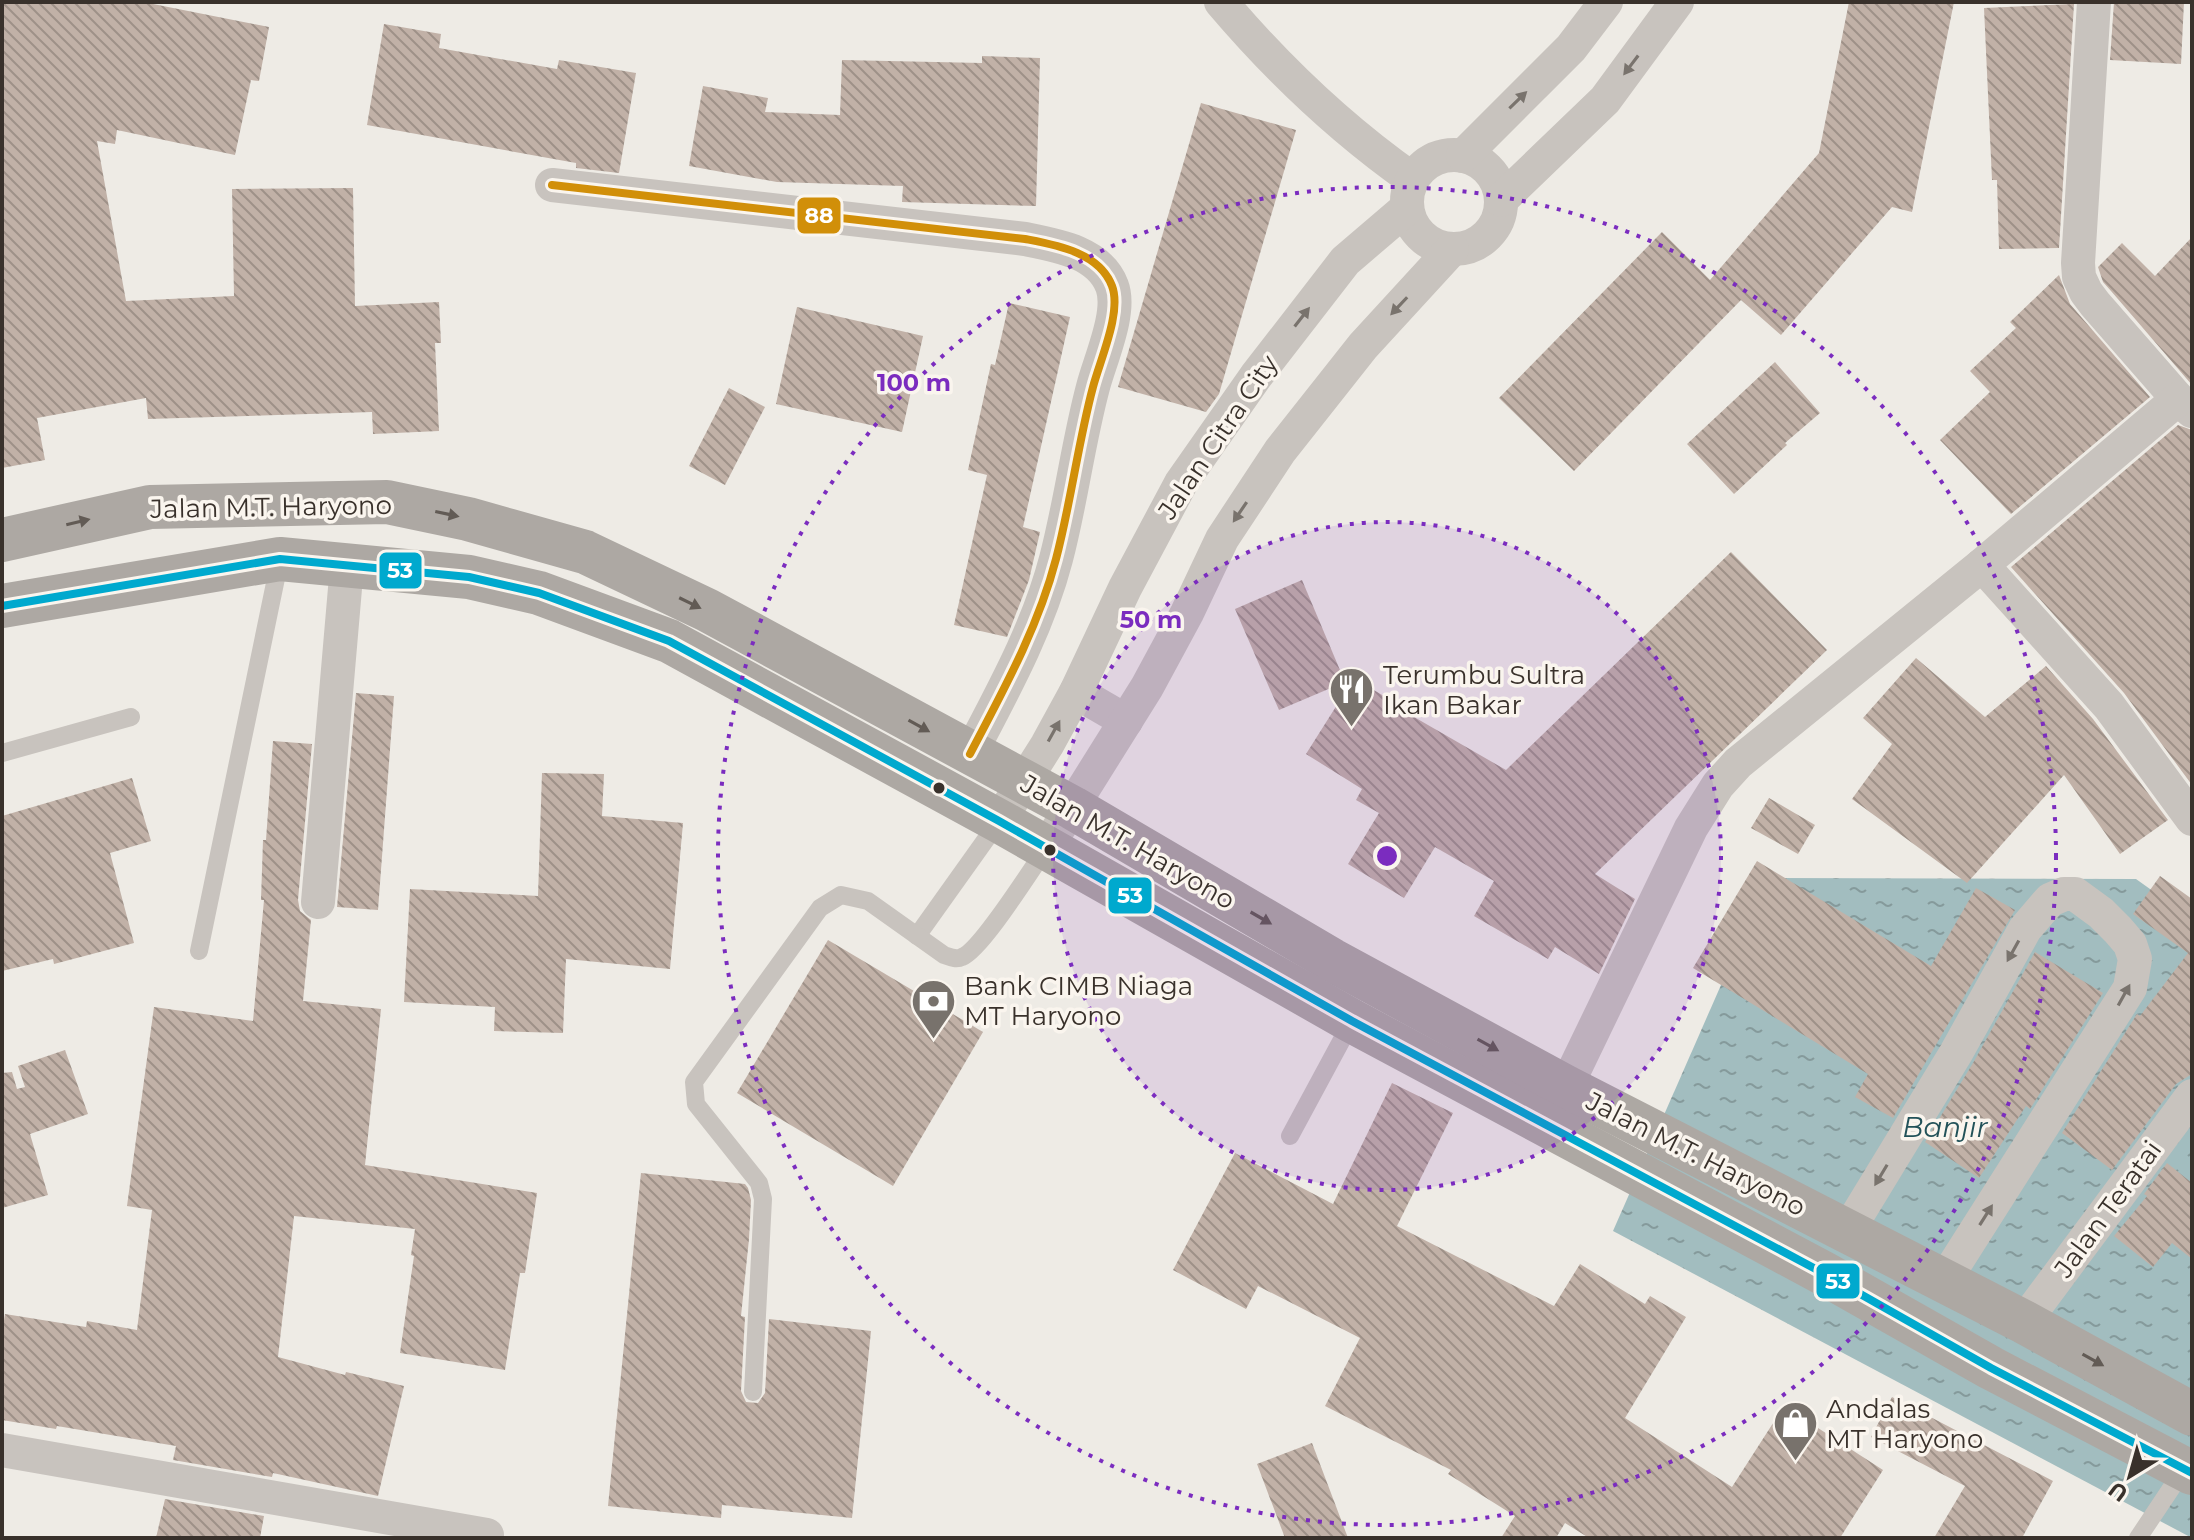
<svg xmlns="http://www.w3.org/2000/svg" width="2194" height="1540" font-family="Montserrat,sans-serif">
	<style>
		.water { fill: url(#water-ripples) }
		.building { fill: url(#building-back-hatch) }
		.lines { fill: none; stroke-linecap: round; stroke-linejoin: round }
		.lane { stroke: #c8c3be; stroke-width: 18 }
		.street { stroke: #c8c3be; stroke-width: 34 }
		.primary { stroke: #ada8a3; stroke-width: 44 }
		.bus-1-casing { stroke: #faf5ee; stroke-width: 14 }
		.bus-2-casing { stroke: #faf5ee; stroke-width: 14 }
		.bus-1 { stroke: #d18f09; stroke-width: 8 }
		.bus-2 { stroke: #00a9ce; stroke-width: 8 }
		.oneway { fill: #79736d }
		.oneway2 { fill: #625b55 }
		.ring { fill: none; stroke: #7b2cbf; stroke-width: 4; stroke-dasharray: 4 8 }
		.bus-dot { fill: #39312b; stroke: #faf5ee; stroke-width: 3 }
		.labels { text-anchor: middle; dominant-baseline: central; stroke-width: 7; stroke-linejoin: round; paint-order: stroke }
		.street-label { font-size: 26px; fill: #39312b; stroke: #faf5ee }
		.poi-label { font-size: 26px; fill: #39312b; stroke: #faf5ee; text-anchor: start }
		.water-label { font-size: 28px; font-style: italic; fill: #225259; stroke: #faf5ee }
		.centre { fill: #7b2cbf; stroke: #faf5ee; stroke-width: 4 }
		.ring-label { font-size: 24px; text-anchor: middle; font-weight: bold; fill: #7b2cbf; stroke: #faf5ee; stroke-width: 7; stroke-linejoin: round; paint-order: stroke }
		.line-badge { stroke: #faf5ee; stroke-width: 3 }
		.badge-label { font-size: 22px; text-anchor: middle; font-weight: bold; fill: #fff }
	</style>
	<defs>
		<pattern id="water-ripples" width="26" height="14" patternUnits="userSpaceOnUse" patternTransform="scale(2)"><rect width="26" height="14" fill="#a2bdbf"/><path d="M2 4q2-2 4 0t4 0M15 11q2-2 4 0t4 0" fill="none" stroke="#859a9b"/></pattern>
		<pattern id="building-back-hatch" width="6" height="6" patternUnits="userSpaceOnUse" patternTransform="scale(2)"><rect width="6" height="6" fill="#c1b1a7"/><path d="M-1 5l2 2M0 0l6 6M5-1l2 2" fill="none" stroke="#9e9188"/></pattern>
	</defs>
	<rect width="100%" height="100%" fill="#eeebe5"/>
	<!-- water -->
	<polygon class="water" points="1768,878 2136,879 2192,919 2192,1538 1613,1231"/>
	<!-- building -->
	<g class="building">
		<polygon points="2,2 143,2 269,27 259,81 251,80 235,155 117,130 115,144 97,141 126,301 234,296 232,189 353,188 355,306 439,302 441,343 435,343 439,431 373,434 372,412 148,419 146,398 37,418 45,460 2,468"/>
		<polygon points="1849,2 1954,2 1912,212 1892,207 1781,335 1741,300 1574,471 1499,398 1662,232 1710,280 1819,153"/>
		<polygon points="2114,2 2184,2 2181,64 2110,60"/>
		<polygon points="2074,4 2059,248 1999,249 1997,180 1992,180 1984,8"/>
		<polygon points="384,24 441,34 439,48 557,69 559,60 636,73 619,173 576,168 576,163 367,125"/>
		<polygon points="982,56 1040,58 1036,206 902,202 903,186 777,182 689,166 703,86 768,98 765,112 840,115 842,60 982,63"/>
		<polygon points="1201,103 1296,130 1219,394 1206,412 1118,387"/>
		<polygon points="2192,237 2192,385 2111,291 2103,282 2098,267 2122,243 2155,276"/>
		<polygon points="2059,275 2070,304 2150,397 2011,514 1940,440 1990,392 1970,371 2016,328 2010,322"/>
		<polygon points="1009,303 1070,317 1023,527 1040,532 1029,580 1007,637 954,625 987,475 968,470 991,364 995,365"/>
		<polygon points="797,307 923,336 902,432 776,404"/>
		<polygon points="1775,362 1820,413 1785,443 1787,445 1734,494 1687,444"/>
		<polygon points="729,388 765,407 725,485 689,466"/>
		<polygon points="2178,425 2192,430 2192,785 2124,693 2011,567"/>
		<polygon points="1731,552 1827,650 1595,874 1635,899 1599,974 1555,947 1548,959 1474,916 1494,881 1435,847 1404,898 1348,864 1379,813 1356,800 1362,789 1306,754 1354,678 1397,704 1395,706 1506,770"/>
		<polygon points="1302,580 1345,682 1279,710 1235,609"/>
		<polygon points="1916,658 1985,717 2046,666 2093,719 2168,820 2120,854 2064,775 1967,883 1852,799 1892,744 1863,718"/>
		<polygon points="356,693 394,696 378,910 337,907"/>
		<polygon points="273,741 312,744 298,900 300,911 311,920 303,1001 381,1009 365,1165 537,1193 525,1273 520,1273 505,1370 400,1353 414,1256 411,1255 415,1229 294,1216 278,1357 345,1375 346,1372 404,1386 378,1496 273,1473 272,1477 173,1460 176,1446 57,1426 56,1429 2,1420 2,1334 5,1314 86,1327 87,1321 137,1330 152,1210 127,1206 154,1007 253,1021 264,900 261,900 263,840 266,840"/>
		<polygon points="542,773 604,774 602,816 683,823 670,969 566,959 563,1033 494,1031 495,1007 404,1002 410,889 538,896"/>
		<polygon points="132,778 151,841 110,853 134,943 54,964 53,959 2,971 2,816"/>
		<polygon points="1769,798 1815,825 1798,854 1751,828"/>
		<polygon points="1757,861 1931,966 1976,888 2015,910 1893,1118 1855,1097 1868,1074 1693,968"/>
		<polygon points="2160,876 2192,899 2192,1074 2176,1084 2112,1170 2062,1133 2137,1014 2140,1016 2188,953 2133,914"/>
		<polygon points="828,940 983,1032 893,1186 737,1093"/>
		<polygon points="2035,952 2103,993 2030,1109 2026,1106 1979,1178 1925,1142 1973,1063"/>
		<polygon points="65,1050 88,1114 30,1134 48,1195 2,1208 2,1073 12,1072 17,1089 25,1087 18,1066"/>
		<polygon points="1392,1083 1453,1113 1397,1226 1554,1306 1580,1264 1645,1304 1650,1296 1686,1317 1625,1418 1732,1487 1784,1406 1883,1470 1840,1538 1589,1538 1565,1523 1556,1538 1501,1538 1515,1516 1448,1474 1451,1470 1325,1406 1360,1338 1258,1286 1246,1309 1173,1270 1235,1153 1333,1204"/>
		<polygon points="2167,1163 2192,1183 2192,1259 2172,1243 2153,1267 2114,1236 2147,1196 2144,1194"/>
		<polygon points="641,1173 745,1184 748,1188 751,1200 749,1239 741,1316 745,1317 741,1391 746,1402 758,1403 765,1393 769,1319 871,1331 852,1518 722,1505 721,1518 608,1506"/>
		<polygon points="1892,1397 2053,1481 2022,1538 1934,1538 1965,1486 1871,1437"/>
		<polygon points="1312,1443 1348,1538 1285,1538 1257,1464"/>
		<polygon points="165,1499 264,1516 260,1538 156,1538"/>
	</g>
	<g class="lines">
		<!-- lane -->
		<g class="lane">
			<polyline points="2,753 131,717"/>
			<polyline points="917,936 999,821"/>
			<polyline points="199,951 280,559"/>
			<polyline points="1290,1136 1352,1021"/>
			<path d="M 753,1392 L 763,1199 L 759,1183 L 696,1104 L 694,1082 L 820,908 L 841,895 L 868,901 L 944,955 C 950,957 956,960 962,957 C 981,950 1031,870 1045,850"/>
			<polyline points="2138,1538 2184,1469"/>
		</g>
		<!-- street -->
		<g class="street">
			<path d="M 1221,2 C 1277,68 1341,129 1412,179"/>
			<polyline points="2094,2 2078,263 2079,277 2086,292 2095,304 2178,399 2192,411"/>
			<circle cx="1454" cy="202" r="47"/>
			<polyline points="1463,156 1571,48 1606,2"/>
			<path d="M 552,185 L 1025,239 C 1056,245 1099,252 1112,286 C 1122,312 1100,360 1093,387 C 1078,443 1071,502 1056,559 C 1038,628 1003,691 970,754"/>
			<polyline points="1501,200 1605,100 1677,2"/>
			<polyline points="1982,565 2109,706 2192,819"/>
			<polyline points="1076,692 1126,721"/>
			<polyline points="999,821 1047,745 1076,692 1125,588 1181,483 1256,376 1345,261 1407,208"/>
			<polyline points="1045,850 1147,687 1187,613 1222,539 1280,451 1363,346 1452,249"/>
			<polyline points="318,902 347,565"/>
			<polyline points="1566,1087 1691,828 1718,785 1738,763 1982,565 2178,399"/>
			<polyline points="1847,1232 1956,1053 2025,929 2050,900 2064,894 2075,894 2101,913 2118,930 2130,944 2135,959 2130,988 1944,1281"/>
			<polyline points="2024,1322 2192,1096"/>
			<polyline points="2,1450 487,1535"/>
		</g>
		<!-- primary -->
		<g class="primary">
			<polyline points="2,540 150,507 387,502 468,519 585,552 707,610 1073,808 1332,960 1566,1087 2024,1322 2192,1414"/>
			<polyline points="2,606 280,559 469,577 539,593 669,641 999,821 1352,1021 1825,1274 1991,1368 2192,1473"/>
		</g>
		<defs>
			<path id="bus-1" d="M 552,185 L 1025,239 C 1056,245 1099,252 1112,286 C 1122,312 1100,360 1093,387 C 1078,443 1071,502 1056,559 C 1038,628 1003,691 970,754"/>
			<polyline id="bus-2" points="2,606 280,559 469,577 539,593 669,641 999,821 1352,1021 1825,1274 1991,1368 2192,1473"/>
		</defs>
		<!-- bus-1 casing -->
		<use href="#bus-1" class="bus-1-casing"/>
		<!-- bus-2 casing -->
		<use href="#bus-2" class="bus-2-casing"/>
		<!-- bus-1 -->
		<use href="#bus-1" class="bus-1"/>
		<!-- bus-2 -->
		<use href="#bus-2" class="bus-2"/>
	</g>
	<!-- one-way arrows -->
	<defs><path id="oneway-solid" d="M-6-.8H1V-3.2L6.5 0L1 3.2V.8H-6Z" transform="scale(2)"/></defs>
	<g class="oneway">
		<use href="#oneway-solid" transform="translate(1631 65) rotate(127)"/>
		<use href="#oneway-solid" transform="translate(1518 100) rotate(-44)"/>
		<use href="#oneway-solid" transform="translate(1399 306) rotate(133)"/>
		<use href="#oneway-solid" transform="translate(1302 317) rotate(-52)"/>
		<use href="#oneway-solid" transform="translate(1240 512) rotate(124)"/>
		<use href="#oneway-solid" transform="translate(1054 731) rotate(-61)"/>
		<use href="#oneway-solid" transform="translate(2013 951) rotate(119)"/>
		<use href="#oneway-solid" transform="translate(2124 995) rotate(-61)"/>
		<use href="#oneway-solid" transform="translate(1881 1175) rotate(121)"/>
		<use href="#oneway-solid" transform="translate(1986 1215) rotate(-58)"/>
	</g>
	<g class="oneway2">
		<use href="#oneway-solid" transform="translate(447 514) rotate(12)"/>
		<use href="#oneway-solid" transform="translate(78 522) rotate(-13)"/>
		<use href="#oneway-solid" transform="translate(690 603) rotate(26)"/>
		<use href="#oneway-solid" transform="translate(919 726) rotate(29)"/>
		<use href="#oneway-solid" transform="translate(1261 918) rotate(30)"/>
		<use href="#oneway-solid" transform="translate(1488 1045) rotate(29)"/>
		<use href="#oneway-solid" transform="translate(2093 1360) rotate(29)"/>
	</g>
	<!-- distance rings -->
	<circle cx="1387" cy="856" r="334" fill="#7b2cbf" fill-opacity=".12"/>
	<g class="ring">
		<circle cx="1387" cy="856" r="334"/>
		<circle cx="1387" cy="856" r="669"/>
	</g>
	<!-- icons -->
	<defs>
		<symbol id="restaurant-pin" viewBox="-11 -11 22 30"><path d="M0 17L-7.5 6A9.5 9.5 0 1 1 7.5 6Z" fill="#78726c" stroke="#faf5ee"/><path d="M-5-6h1v4h1v-4h1v4h1v-4h1v5L-1.5 .5V6h-2V.5L-5-1ZM5-6V6H3V1.5H1.5Q1.5-4 5-6Z" fill="#fff"/></symbol>
		<symbol id="bank-pin" viewBox="-11 -11 22 30"><path d="M0 17L-7.5 6A9.5 9.5 0 1 1 7.5 6Z" fill="#78726c" stroke="#faf5ee"/><path d="M-6-4H6V4H-6ZM0-2.3a2.3 2.3 0 1 0 0 4.6a2.3 2.3 0 1 0 0-4.6Z" fill="#fff"/></symbol>
		<symbol id="shop-pin" viewBox="-11 -11 22 30"><path d="M0 17L-7.5 6A9.5 9.5 0 1 1 7.5 6Z" fill="#78726c" stroke="#faf5ee"/><path d="M-5-2.5h2.3a2.7 3.5 0 0 1 5.4 0H5L5.5 6h-11ZM-1.5-2.5h3a1.5 2.3 0 0 0-3 0Z" fill="#fff"/></symbol>
	</defs>
	<g fill-rule="evenodd">
		<use href="#restaurant-pin" x="1326" y="664" width="51" height="69"/>
		<use href="#bank-pin" x="908" y="976" width="51" height="69"/>
		<use href="#shop-pin" x="1770" y="1398" width="51" height="69"/>
	</g>
	<!-- markers -->
	<g class="bus-dot">
		<circle cx="939" cy="788" r="7"/>
		<circle cx="1050" cy="850" r="7"/>
	</g>
	<g class="labels">
		<!-- street labels -->
		<g class="street-label">
			<text transform="translate(1218 437) rotate(-56)">Jalan Citra City</text>
			<text transform="translate(271 507) rotate(-1)">Jalan M.T. Haryono</text>
			<text transform="translate(1128 842) rotate(30)">Jalan M.T. Haryono</text>
			<text transform="translate(1696 1154) rotate(27)">Jalan M.T. Haryono</text>
			<text transform="translate(2108 1209) rotate(-54)">Jalan Teratai</text>
		</g>
		<!-- poi labels -->
		<g class="poi-label">
			<text x="1383" y="675">Terumbu Sultra<tspan x="1383" dy="30">Ikan Bakar</tspan></text>
			<text x="964" y="986">Bank CIMB Niaga<tspan x="964" dy="30">MT Haryono</tspan></text>
			<text x="1826" y="1409">Andalas<tspan x="1826" dy="30">MT Haryono</tspan></text>
		</g>
		<!-- water labels -->
		<g class="water-label">
			<text x="1945" y="1127">Banjir</text>
		</g>
	</g>
	<circle cx="1387" cy="856" r="12" class="centre"/>
	<g class="ring-label">
		<text x="914" y="391">100 m</text>
		<text x="1151" y="628">50 m</text>
	</g>
	<g class="line-badge">
		<rect x="796" y="196" width="46" height="39" rx="8" fill="#d18f09"/>
		<rect x="378" y="551" width="45" height="39" rx="8" fill="#00a9ce"/>
		<rect x="1107" y="876" width="46" height="39" rx="8" fill="#00a9ce"/>
		<rect x="1815" y="1262" width="46" height="38" rx="8" fill="#00a9ce"/>
	</g>
	<g class="badge-label">
		<text x="819" y="223">88</text>
		<text x="400" y="578">53</text>
		<text x="1130" y="903">53</text>
		<text x="1838" y="1289">53</text>
	</g>
	<!-- border -->
	<rect width="2194" height="1540" fill="none" stroke="#39312b" stroke-width="8"/>
	<!-- north arrow -->
	<g transform="translate(2130 1476) rotate(217)" stroke="#faf5ee" stroke-width="6" paint-order="stroke">
	<path d="M0-6L14 30L0 20L-14 30Z" fill="#39312b"/>
	<text y="-12" font-size="22" font-weight="bold" text-anchor="middle" fill="#39312b">U</text>
	</g>
</svg>
